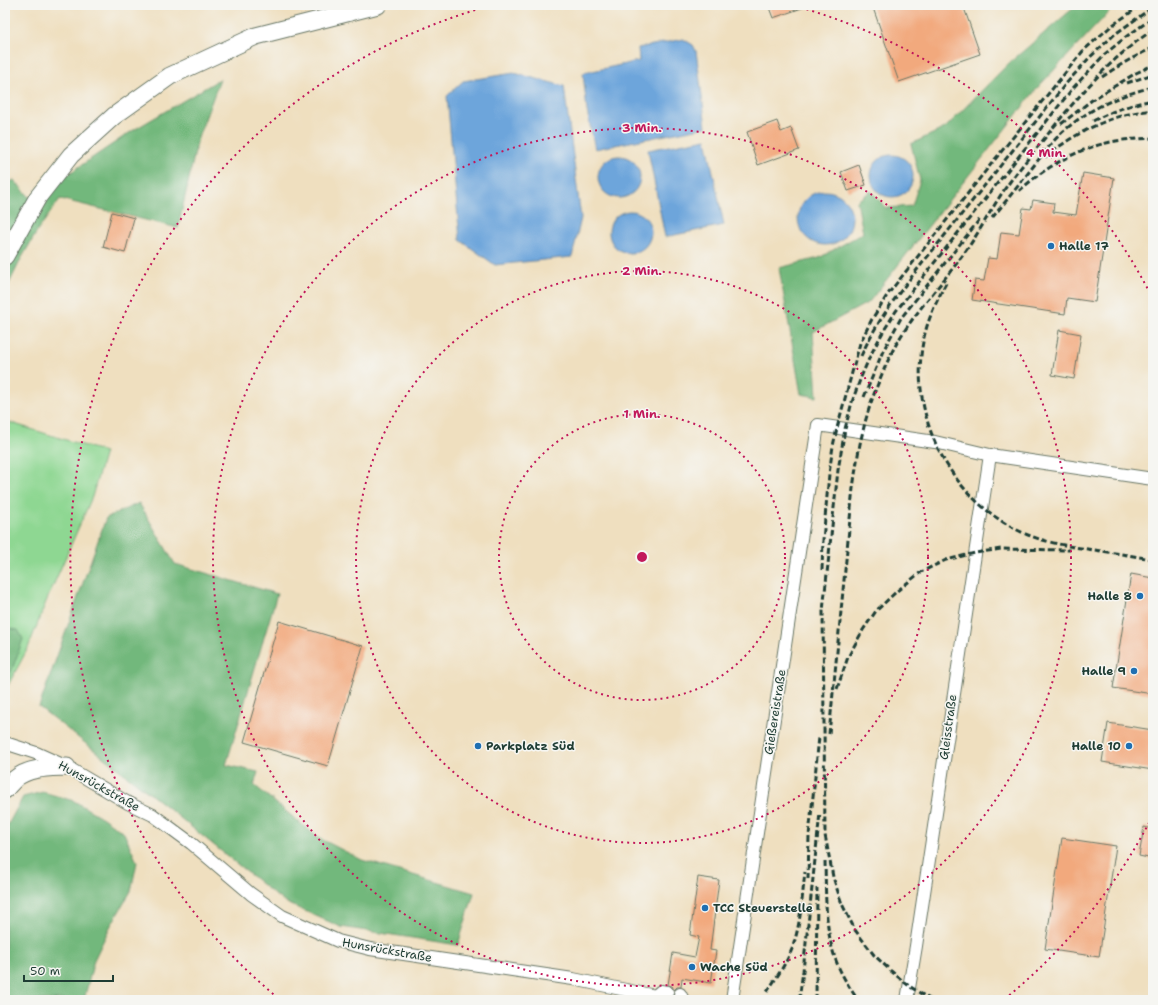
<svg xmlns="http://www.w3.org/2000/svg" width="1158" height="1005" font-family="'Shantell Sans',sans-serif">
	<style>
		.green { fill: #8ed792; stroke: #568a63 }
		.forest { fill: #72b87c; stroke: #487a58 }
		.water { fill: #6da5db; stroke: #467188 }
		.building { fill: #f2a97d }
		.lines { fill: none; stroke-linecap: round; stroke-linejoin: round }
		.street-casing { stroke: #687665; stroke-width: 14 }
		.secondary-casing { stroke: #687665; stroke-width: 19 }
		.street { stroke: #fff; stroke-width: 12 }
		.secondary { stroke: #fff; stroke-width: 17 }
		.rail { stroke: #1f3d34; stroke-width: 3; stroke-dasharray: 6 3; stroke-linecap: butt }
		.ring { fill: none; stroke: #c2185b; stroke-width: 2; stroke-dasharray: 2 4 }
		.poi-dot { fill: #1f6fb2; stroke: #f6f6f2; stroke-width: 1.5 }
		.labels { text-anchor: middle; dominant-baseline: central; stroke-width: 3; stroke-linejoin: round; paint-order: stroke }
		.poi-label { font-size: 12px; font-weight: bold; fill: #1f3d34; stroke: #f6f6f2; text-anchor: start }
		.street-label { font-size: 12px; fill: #1f3d34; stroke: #f6f6f2 }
		.centre { fill: #c2185b; stroke: #f6f6f2; stroke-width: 2 }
		.ring-label { font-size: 12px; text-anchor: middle; font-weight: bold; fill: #c2185b; stroke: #f6f6f2; stroke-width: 3; stroke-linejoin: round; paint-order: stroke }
	</style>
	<rect width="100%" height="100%" fill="#f6f6f2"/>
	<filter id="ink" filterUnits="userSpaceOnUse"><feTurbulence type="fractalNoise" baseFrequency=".025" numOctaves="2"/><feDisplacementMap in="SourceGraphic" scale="8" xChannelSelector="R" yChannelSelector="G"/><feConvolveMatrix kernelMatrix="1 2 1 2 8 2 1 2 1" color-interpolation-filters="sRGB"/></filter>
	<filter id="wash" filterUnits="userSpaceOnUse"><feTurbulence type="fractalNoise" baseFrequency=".012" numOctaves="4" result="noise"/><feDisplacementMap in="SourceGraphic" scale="16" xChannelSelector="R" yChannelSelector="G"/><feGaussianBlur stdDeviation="0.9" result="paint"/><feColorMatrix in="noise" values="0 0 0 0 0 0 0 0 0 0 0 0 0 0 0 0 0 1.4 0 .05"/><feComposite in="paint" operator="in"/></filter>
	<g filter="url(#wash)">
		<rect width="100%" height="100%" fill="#efdfbf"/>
		<!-- green -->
		<polygon class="green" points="5,421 105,452 92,497 46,602 28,648 5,691"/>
		<!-- forest -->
		<g class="forest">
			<polygon points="1077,5 1121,5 1110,11 1039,86 869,302 813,332 817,397 801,394 779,268 819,258 863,233 857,201 871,191 886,208 912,206 920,180 911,144 945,128 1008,64"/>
			<polygon points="220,79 198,138 178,228 60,199 38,230 21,259 5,292 5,185 14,180 35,203 52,185 132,131"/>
			<polygon points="139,503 175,564 277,594 226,765 258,772 254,785 317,837 362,860 474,893 458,945 341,927 284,902 163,804 39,707 106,518"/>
			<polygon points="5,628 18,630 23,639 8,681 5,685"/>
			<polygon points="43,792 74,801 103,818 124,833 137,862 131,891 110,927 94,960 84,1000 5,1000 5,830 23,797"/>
		</g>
		<!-- water -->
		<g class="water">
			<polygon points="683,39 693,45 696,51 706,127 595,149 587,111 583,73 639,61 638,48"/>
			<polygon points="514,73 564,86 581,218 572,257 495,265 460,240 447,96 463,81"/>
			<polygon points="706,139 724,225 665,237 648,150"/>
			<circle cx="892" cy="176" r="21"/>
			<circle cx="619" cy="177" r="21"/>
			<circle cx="825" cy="218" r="27"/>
			<circle cx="630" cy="232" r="21"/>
		</g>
		<g id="blocks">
			<!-- building -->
			<g class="building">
				<polygon points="768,5 805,5 805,7 773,18"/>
				<polygon points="872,5 963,5 980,54 899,82"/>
				<polygon points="777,121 781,132 791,128 799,150 758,165 747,132"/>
				<polygon points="859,165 866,185 848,191 841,172"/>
				<polygon points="1083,173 1114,178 1095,302 1067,298 1065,314 972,300 975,280 984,281 988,258 997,259 1001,232 1019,234 1023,208 1031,209 1033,200 1054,203 1053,212 1076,215"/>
				<polygon points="112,212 134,218 125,253 103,247"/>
				<polygon points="1059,330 1081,334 1074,379 1052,375"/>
				<polygon points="1131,574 1153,578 1153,694 1113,688"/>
				<polygon points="279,621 363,646 328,766 244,742"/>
				<polygon points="1108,723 1153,730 1153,770 1102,762"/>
				<polygon points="1144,827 1153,829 1153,859 1139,856"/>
				<polygon points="1062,838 1116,846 1099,957 1045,949"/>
				<polygon points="698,877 719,880 710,950 716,951 711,983 682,978 681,987 677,987 674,990 672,986 668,985 673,953 695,957 699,937 690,935"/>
			</g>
		</g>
	</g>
	<g filter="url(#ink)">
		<use href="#blocks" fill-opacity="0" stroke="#687665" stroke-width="1"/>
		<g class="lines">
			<defs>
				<g id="street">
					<polyline points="5,743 36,753 67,767 128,803 153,815 191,843 251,894 282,916 338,941 370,949 573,979 655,996"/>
					<polyline points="680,994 683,1000"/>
					<polyline points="655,996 661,991 667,992"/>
					<polyline points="732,1000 818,425 935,442 990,455 1153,479"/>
					<polyline points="907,1000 916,946 990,455"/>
				</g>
				<g id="secondary">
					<polyline points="5,256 38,197 71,155 114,116 170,76 256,36 378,5"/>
					<path d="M 5,790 C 8,786 12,782 15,779 C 29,767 50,768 67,767"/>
				</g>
			</defs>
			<!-- street casing -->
			<use href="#street" class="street-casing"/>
			<!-- secondary casing -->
			<use href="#secondary" class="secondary-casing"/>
			<!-- street -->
			<use href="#street" class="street"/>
			<!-- secondary -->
			<use href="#secondary" class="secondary"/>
			<!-- rail -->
			<g class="rail">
				<path d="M 1102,77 C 1118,66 1135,56 1153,48"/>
				<polyline points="1127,83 1153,74"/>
				<path d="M 1093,121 C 1112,111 1132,104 1153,100"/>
				<polyline points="1061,124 1092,100 1136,73 1153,65"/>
				<path d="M 1045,157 C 1069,138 1098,121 1129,114 C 1137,112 1145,111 1153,110"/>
				<path d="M 1019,191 C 1045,167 1080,147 1116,141 C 1128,139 1141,139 1153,138"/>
				<path d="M 992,218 C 1006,201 1019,185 1032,168 C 1043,154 1053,140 1066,129 C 1092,107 1120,95 1153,87"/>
				<path d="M 946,283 C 936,302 927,321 923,342 C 908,421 954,504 1028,535 C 1053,545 1081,548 1108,552 C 1123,554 1138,557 1153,559"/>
				<path d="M 861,356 C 881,311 915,273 945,235 C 985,185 1025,135 1064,86 L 1089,58 L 1115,34 L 1153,7"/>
				<polyline points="864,397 883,351 901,318 980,219"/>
				<polyline points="822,570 823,540 829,474 833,446 837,428 860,343 872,319 888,294 988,168 1083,51 1110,27 1141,5"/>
				<polyline points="837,689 848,657 863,630 876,611 897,591 921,572 946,560 975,553 1001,549 1070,550"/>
				<path d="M 829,734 L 853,488 C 856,469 858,450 863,431 C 869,404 880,377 892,352 C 911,315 941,286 965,252 C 981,230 993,205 1009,183 C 1022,165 1038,147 1052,129 C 1082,92 1113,56 1153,30"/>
				<path d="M 825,861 C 826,897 824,934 839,968 C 844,979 851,990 858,1000"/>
				<polyline points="808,879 809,836 819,737"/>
				<path d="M 767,992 C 776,978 786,964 792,949 C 801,924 802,897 805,872"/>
				<polyline points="799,1000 803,971 820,813"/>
				<polyline points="816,1000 817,888"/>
				<polyline points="931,1000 909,986 891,971 874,955 855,930 842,904 833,877 825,835 823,611 838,470 845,429 852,402 861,377 871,354 883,332 896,311 1073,88 1105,54 1127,36 1153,18"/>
			</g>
		</g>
	</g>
	<!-- distance rings -->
	<g class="ring">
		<circle cx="642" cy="557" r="143"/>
		<circle cx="642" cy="557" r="286"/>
		<circle cx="642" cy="557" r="429"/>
		<path d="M1152 817A572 572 0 0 1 1006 998M278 998A572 572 0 0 1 489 6M795 6A572 572 0 0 1 1152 297"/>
	</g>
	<!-- markers -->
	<g class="poi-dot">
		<circle cx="1051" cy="246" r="4"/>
		<circle cx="1140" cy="596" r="4"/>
		<circle cx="1134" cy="671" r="4"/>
		<circle cx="478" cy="746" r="4"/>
		<circle cx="1129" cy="746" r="4"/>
		<circle cx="705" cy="908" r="4"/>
		<circle cx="692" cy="967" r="4"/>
	</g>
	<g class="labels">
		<!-- poi labels -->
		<g class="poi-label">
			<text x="1059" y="246">Halle 17</text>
			<text x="1132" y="596" text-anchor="end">Halle 8</text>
			<text x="1126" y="671" text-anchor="end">Halle 9</text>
			<text x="486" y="746">Parkplatz Süd</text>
			<text x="1121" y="746" text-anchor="end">Halle 10</text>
			<text x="713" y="908">TCC Steuerstelle</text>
			<text x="700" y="967">Wache Süd</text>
		</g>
		<!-- street labels -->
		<g class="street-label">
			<text transform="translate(775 712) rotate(-81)">Gießereistraße</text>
			<text transform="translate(948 727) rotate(-82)">Gleisstraße</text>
			<text transform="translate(99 786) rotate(29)">Hunsrückstraße</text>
			<text transform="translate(387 950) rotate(10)">Hunsrückstraße</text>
		</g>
	</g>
	<circle cx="642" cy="557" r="6" class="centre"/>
	<g class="ring-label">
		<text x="642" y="132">3 Min.</text>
		<text x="1046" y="157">4 Min.</text>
		<text x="642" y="275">2 Min.</text>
		<text x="642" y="418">1 Min.</text>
	</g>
	<!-- margin -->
	<rect width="1158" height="1005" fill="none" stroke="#f6f6f2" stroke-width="20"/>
	<!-- scale -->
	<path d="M24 975v6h89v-6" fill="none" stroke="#1f3d34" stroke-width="2"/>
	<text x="30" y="975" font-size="12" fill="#1f3d34" stroke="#f6f6f2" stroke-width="3" paint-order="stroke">50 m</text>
</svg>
